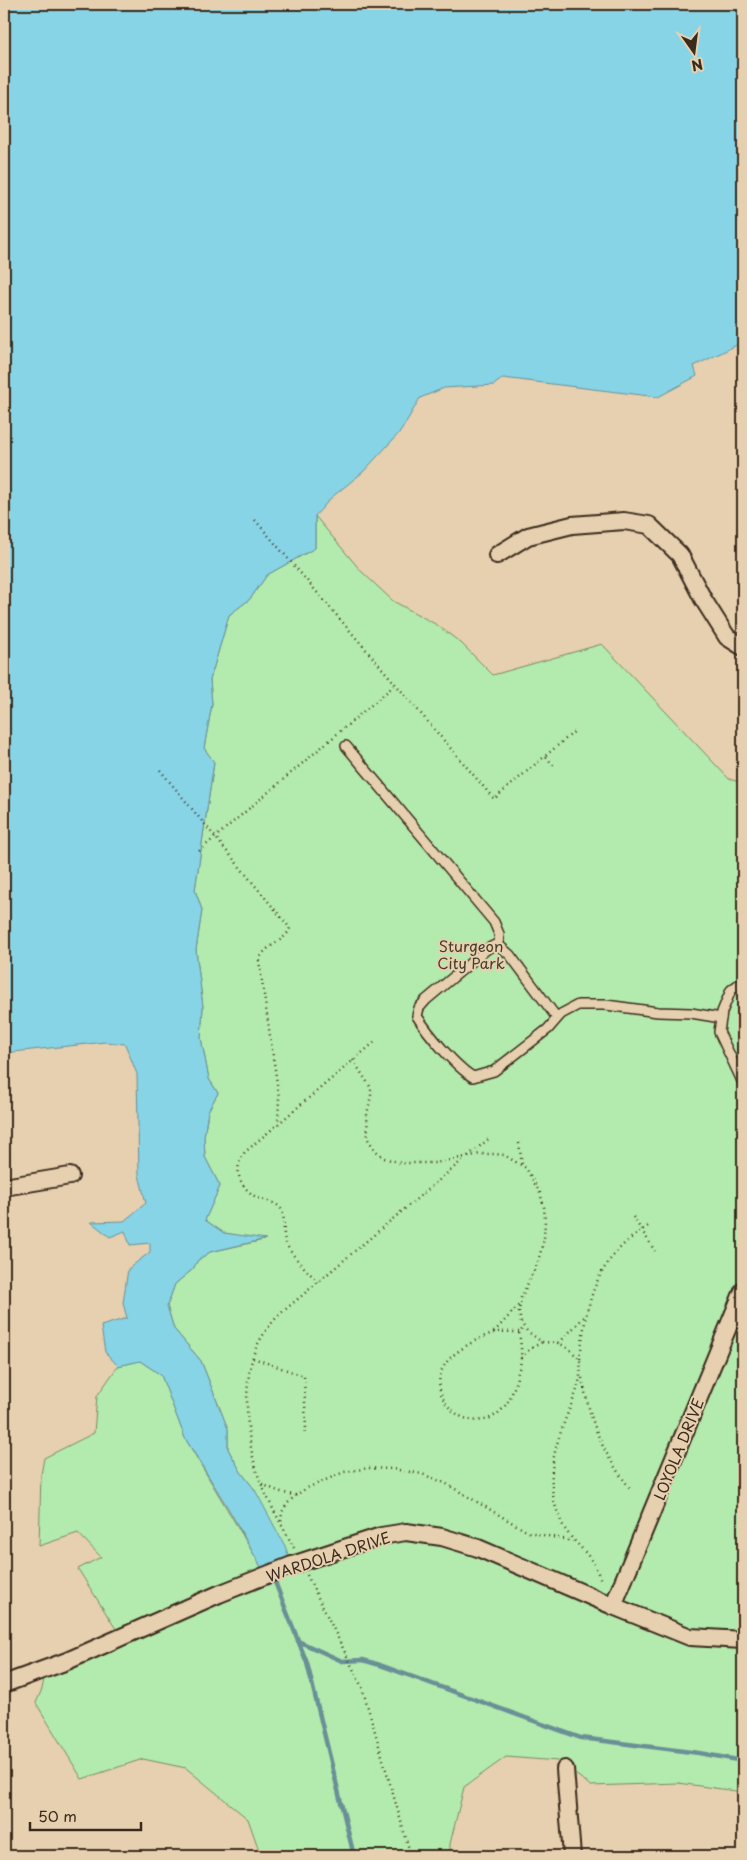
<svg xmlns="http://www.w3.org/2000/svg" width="747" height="1860" font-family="'Playpen Sans',sans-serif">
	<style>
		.green { fill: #b3eaad; stroke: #778a66 }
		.water { fill: #87d4e6; stroke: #699096 }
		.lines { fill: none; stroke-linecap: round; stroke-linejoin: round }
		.stream { stroke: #699096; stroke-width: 4.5 }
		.lane-casing { stroke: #3b2a1e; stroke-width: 12 }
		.street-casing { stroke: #3b2a1e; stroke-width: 20 }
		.path { stroke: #3b2a1e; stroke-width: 2.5; stroke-dasharray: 1 4; stroke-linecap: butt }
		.lane { stroke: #e6d0af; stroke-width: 9 }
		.street { stroke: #e6d0af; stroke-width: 16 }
		.labels { text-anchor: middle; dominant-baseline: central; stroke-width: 4; stroke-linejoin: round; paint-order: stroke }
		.park-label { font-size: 15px; fill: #473d2c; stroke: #e6d0af }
		.street-label { font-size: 15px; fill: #3b2a1e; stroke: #e6d0af }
	</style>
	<rect width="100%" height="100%" fill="#e6d0af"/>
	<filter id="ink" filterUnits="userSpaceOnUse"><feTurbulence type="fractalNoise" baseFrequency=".02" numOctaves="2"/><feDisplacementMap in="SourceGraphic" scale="10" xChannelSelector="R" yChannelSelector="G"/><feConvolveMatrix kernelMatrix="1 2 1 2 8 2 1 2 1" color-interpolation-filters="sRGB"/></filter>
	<g filter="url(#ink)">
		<!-- green -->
		<polygon class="green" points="315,516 361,571 393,601 437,625 461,643 493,675 602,644 729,779 743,783 743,1792 678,1783 591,1786 558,1761 506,1757 464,1787 450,1844 450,1856 261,1856 248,1819 186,1768 143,1759 82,1779 36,1703 42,1689 46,1669 121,1637 78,1569 101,1557 78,1533 39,1546 41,1475 44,1458 94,1433 97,1396 118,1366 140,1361 161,1375 185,1438 266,1575 255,1490 241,1472 228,1449 228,1429 201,1361 174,1329 167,1306 175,1284 193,1269 198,1260 210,1252 264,1240 224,1233 205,1220 220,1186 205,1157 204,1137 208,1111 218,1093 209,1079 201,1038 203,1007 196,950 202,910 195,890 214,763 204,748 212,704 210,680 229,615 250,599 267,575 315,548"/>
		<!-- water -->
		<polygon class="water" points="4,4 743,4 743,342 694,366 697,376 658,397 503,378 494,385 444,388 420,398 401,431 363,472 332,497 315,516 315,548 267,575 250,599 229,615 210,680 212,704 204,748 214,762 195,890 202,910 196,950 203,1007 201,1038 209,1079 218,1093 208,1111 204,1137 205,1157 220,1186 205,1220 224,1233 266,1239 210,1252 198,1260 193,1269 175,1284 167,1306 174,1329 201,1361 228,1429 228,1449 241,1472 255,1490 285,1546 292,1565 266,1576 228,1508 185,1438 161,1375 140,1361 118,1366 105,1352 101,1326 127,1318 123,1303 128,1269 150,1252 150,1243 130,1245 125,1231 110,1237 91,1222 124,1221 146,1203 139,1175 137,1074 125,1044 105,1042 4,1053"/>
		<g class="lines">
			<!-- stream -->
			<g class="stream">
				<polyline points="273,1577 307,1663 354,1856"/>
				<polyline points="298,1641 342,1661 363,1660 380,1665 581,1738 699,1753 743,1761"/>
			</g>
			<defs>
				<g id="lane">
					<polyline points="346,746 494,922 499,934 499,946"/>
					<polyline points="743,981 731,990 722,1012 719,1032 743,1083"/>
					<path d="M 557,1018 L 510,955 L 502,948 L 495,945 L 487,949 L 426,1000 L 419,1008 L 417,1016 C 428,1034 456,1067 473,1077 L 494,1071 L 548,1029 L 561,1014 L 578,1005 L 606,1005 L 658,1012 L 691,1013 L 721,1018"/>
				</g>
				<g id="street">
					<polyline points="497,555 528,536 572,525 624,521 649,525 680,555 703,599 727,637 743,647"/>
					<polyline points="4,1187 70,1176"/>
					<polyline points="613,1606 743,1291"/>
					<polyline points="4,1684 67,1661 219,1594 292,1565 381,1536 406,1532 442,1537 478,1548 613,1606 690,1637 743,1640"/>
					<polyline points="565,1769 572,1856"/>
				</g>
			</defs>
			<!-- lane casing -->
			<use href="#lane" class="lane-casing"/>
			<!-- street casing -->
			<use href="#street" class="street-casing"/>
			<!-- path -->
			<g class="path">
				<polyline points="255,520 494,799 575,731"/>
				<polyline points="546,757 554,766"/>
				<path d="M 160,770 L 290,928 C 286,942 263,945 259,961 L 279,1097 L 278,1123"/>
				<polyline points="199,851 396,684"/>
				<path d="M 353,1060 L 371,1088 L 371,1096 L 367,1114 L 368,1139 L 375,1150 L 384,1158 L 401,1163 L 435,1163 L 480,1154 L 495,1154 L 504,1155 L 526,1168 L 540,1193 L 544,1207 L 545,1220 L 544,1239 L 538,1262 L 521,1298 L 519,1312 L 521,1323 L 527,1331 L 542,1342 L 559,1343 L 569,1349 L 580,1359 C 582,1381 577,1390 569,1410 C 554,1448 543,1481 561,1521 C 567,1537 582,1546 591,1560 C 596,1566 598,1574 601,1580"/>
				<polyline points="519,1143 522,1165"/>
				<polyline points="468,1156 491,1137"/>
				<polyline points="633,1217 655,1251"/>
				<path d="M 318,1282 C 309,1272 288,1253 285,1240 C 282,1230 286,1218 281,1209 C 275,1200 261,1201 253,1195 C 238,1184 233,1167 245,1152 L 376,1041"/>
				<polyline points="494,1332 519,1305"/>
				<path d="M 519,1332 C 511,1332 500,1331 493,1333 C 481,1337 466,1345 456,1353 C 401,1395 497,1468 517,1377 C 518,1371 521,1365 521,1358 C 522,1350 520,1340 519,1332 L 524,1328"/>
				<polyline points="559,1343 584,1317"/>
				<polyline points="253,1358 304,1376 306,1429 303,1436"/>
				<polyline points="521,1358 530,1349 542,1342"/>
				<path d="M 580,1359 C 586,1300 596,1257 650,1225"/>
				<path d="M 582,1378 C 592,1427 601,1451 632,1491"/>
				<path d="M 262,1484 C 273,1489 283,1494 296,1495"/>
				<polyline points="281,1521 282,1512 287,1504 296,1495 307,1488 344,1472 369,1468 393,1469 422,1474 445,1483 528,1532 573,1541"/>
				<path d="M 294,1548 C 282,1525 265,1497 257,1472 C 246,1438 242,1382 256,1348 C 262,1335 270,1324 280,1314 L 464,1159"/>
				<polyline points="307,1575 362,1687 411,1856"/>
			</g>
			<!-- lane -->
			<use href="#lane" class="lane"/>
			<!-- street -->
			<use href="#street" class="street"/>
		</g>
	</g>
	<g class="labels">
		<!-- park labels -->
		<g class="park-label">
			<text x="471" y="945">Sturgeon<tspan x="471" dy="17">City Park</tspan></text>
		</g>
		<!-- street labels -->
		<g class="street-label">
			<text transform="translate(678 1449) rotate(-68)">LOYOLA DRIVE</text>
			<text transform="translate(328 1556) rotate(-18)">WARDOLA DRIVE</text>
		</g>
	</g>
	<!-- margin -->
	<rect width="747" height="1860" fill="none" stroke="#e6d0af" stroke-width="20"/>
	<rect x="10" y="10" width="727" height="1840" fill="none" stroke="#3b2a1e" stroke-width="2" filter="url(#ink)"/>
	<!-- north arrow -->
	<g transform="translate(694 52) rotate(166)" stroke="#e6d0af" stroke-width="4" paint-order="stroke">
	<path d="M0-4L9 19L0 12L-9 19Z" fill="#3b2a1e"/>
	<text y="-8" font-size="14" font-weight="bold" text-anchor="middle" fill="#3b2a1e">N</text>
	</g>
	<!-- scale -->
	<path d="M30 1822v8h111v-8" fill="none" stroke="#3b2a1e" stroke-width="2.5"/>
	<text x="38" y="1822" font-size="15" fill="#3b2a1e" stroke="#e6d0af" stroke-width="4" paint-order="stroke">50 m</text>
</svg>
